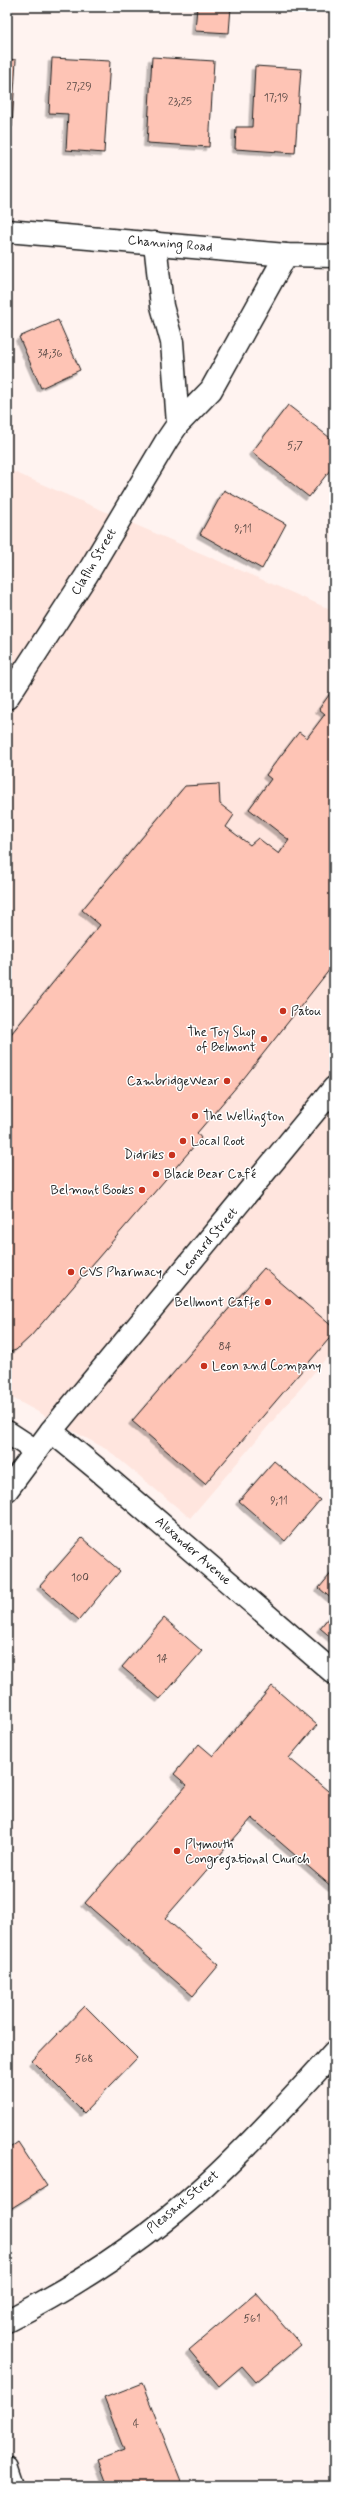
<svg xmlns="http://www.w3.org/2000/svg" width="341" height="2493" font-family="Mynerve,sans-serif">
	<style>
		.built { fill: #ffe5de }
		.building { fill: #fec4b5; stroke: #1c1c1c; filter: url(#shadow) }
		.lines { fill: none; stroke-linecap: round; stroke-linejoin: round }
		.minor-casing { stroke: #1c1c1c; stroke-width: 25 }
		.tertiary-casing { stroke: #1c1c1c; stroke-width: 25 }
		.secondary-casing { stroke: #1c1c1c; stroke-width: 25 }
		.primary-casing { stroke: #1c1c1c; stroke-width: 25 }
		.minor { stroke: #fff; stroke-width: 22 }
		.tertiary { stroke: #fff; stroke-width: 22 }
		.secondary { stroke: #fff; stroke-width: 22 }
		.primary { stroke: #fff; stroke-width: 22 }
		.poi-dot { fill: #c8321e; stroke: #fff; stroke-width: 1.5 }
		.labels { text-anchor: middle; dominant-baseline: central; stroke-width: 3; stroke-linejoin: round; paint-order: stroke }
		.number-label { font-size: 11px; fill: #544642 }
		.street-label { font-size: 13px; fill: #1c1c1c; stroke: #fff }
		.poi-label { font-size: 13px; fill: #1c1c1c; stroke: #fff; text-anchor: start }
	</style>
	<defs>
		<filter id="shadow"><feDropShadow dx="-3.5" dy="3.5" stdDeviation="0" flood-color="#0004"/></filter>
	</defs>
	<rect width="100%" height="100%" fill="#fff3f0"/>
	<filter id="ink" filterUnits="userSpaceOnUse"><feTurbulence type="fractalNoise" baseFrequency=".025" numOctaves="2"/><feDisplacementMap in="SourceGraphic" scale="8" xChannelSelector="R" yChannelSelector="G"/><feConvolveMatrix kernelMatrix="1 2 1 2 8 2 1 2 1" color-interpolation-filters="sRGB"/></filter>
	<g filter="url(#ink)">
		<!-- built -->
		<polygon class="built" points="7,469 334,611 334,1349 190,1518 108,1450 7,1395"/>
		<!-- building -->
		<g class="building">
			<polygon points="197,7 231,7 229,33 195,31"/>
			<polygon points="152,57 214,61 209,147 147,143"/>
			<polygon points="52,58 110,61 104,153 66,150 68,114 49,113"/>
			<polygon points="7,59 16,60 12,127 7,126"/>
			<polygon points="255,66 301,69 295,153 235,149 236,127 252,127"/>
			<polygon points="58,320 80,370 41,388 19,337"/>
			<polygon points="288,405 334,441 334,465 309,497 252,452"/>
			<polygon points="224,490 286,524 262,569 200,534"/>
			<polygon points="334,688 334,964 244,1078 197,1133 201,1138 31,1336 16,1350 7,1353 7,1039 100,925 82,910 185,786 219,784 220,804 234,815 226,827 250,845 258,838 279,854 289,840 249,809 271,779 266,775 299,732 307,738 325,714 319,709"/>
			<polygon points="264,1268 334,1328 334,1333 205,1484 132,1421"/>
			<polygon points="274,1461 320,1500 285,1541 239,1501"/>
			<polygon points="82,1538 120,1571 79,1620 40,1586"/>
			<polygon points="334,1570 334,1601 319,1588"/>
			<polygon points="334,1611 334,1640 320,1628"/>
			<polygon points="164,1618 202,1651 160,1699 122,1667"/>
			<polygon points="272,1686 317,1725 289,1758 334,1796 334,1884 332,1887 252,1818 165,1918 219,1965 193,1996 85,1903 187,1785 174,1774 199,1744 213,1756"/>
			<polygon points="85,2006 137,2058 84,2113 32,2061"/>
			<polygon points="18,2142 47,2186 7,2211 7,2150"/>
			<polygon points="256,2293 301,2345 256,2382 242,2366 219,2386 189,2350"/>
			<polygon points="142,2383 183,2486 108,2486 98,2460 124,2450 104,2398"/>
		</g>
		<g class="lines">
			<defs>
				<g id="minor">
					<polyline points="155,243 162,306 172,342 178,424"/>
					<polyline points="7,698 86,576 167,440 178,424 211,390 286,255"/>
					<polyline points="51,1431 96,1468 334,1673"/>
					<polyline points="7,1432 36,1451"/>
				</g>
				<polyline id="tertiary" points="7,231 286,255 334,256"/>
				<g id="secondary">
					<polyline points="7,1490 51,1431 334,1088"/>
					<polyline points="7,2468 13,2486"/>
				</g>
				<path id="primary" d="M 7,2321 C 77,2285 147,2239 205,2186 C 251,2144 293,2098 334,2052"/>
			</defs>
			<!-- minor casing -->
			<use href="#minor" class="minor-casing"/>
			<!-- tertiary casing -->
			<use href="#tertiary" class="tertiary-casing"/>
			<!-- secondary casing -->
			<use href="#secondary" class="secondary-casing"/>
			<!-- primary casing -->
			<use href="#primary" class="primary-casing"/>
			<!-- minor -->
			<use href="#minor" class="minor"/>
			<!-- tertiary -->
			<use href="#tertiary" class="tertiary"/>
			<!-- secondary -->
			<use href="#secondary" class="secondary"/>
			<!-- primary -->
			<use href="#primary" class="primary"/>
		</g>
	</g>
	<!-- markers -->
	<g class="poi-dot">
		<circle cx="283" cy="1011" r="4"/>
		<circle cx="264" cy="1039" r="4"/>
		<circle cx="227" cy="1081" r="4"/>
		<circle cx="195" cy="1116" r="4"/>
		<circle cx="183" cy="1141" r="4"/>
		<circle cx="172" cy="1155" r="4"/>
		<circle cx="156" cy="1174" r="4"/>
		<circle cx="142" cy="1190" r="4"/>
		<circle cx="71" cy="1272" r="4"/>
		<circle cx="268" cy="1302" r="4"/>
		<circle cx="204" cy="1366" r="4"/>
		<circle cx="177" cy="1851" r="4"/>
	</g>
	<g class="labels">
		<!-- number labels -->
		<g class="number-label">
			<text x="79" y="87">27;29</text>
			<text x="276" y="98">17;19</text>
			<text x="180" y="102">23;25</text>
			<text x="50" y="354">34;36</text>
			<text x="295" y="446">5;7</text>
			<text x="243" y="529">9;11</text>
			<text x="225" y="1347">84</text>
			<text x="279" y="1501">9;11</text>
			<text x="80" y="1578">100</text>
			<text x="162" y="1659">14</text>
			<text x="84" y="2059">568</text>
			<text x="252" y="2319">561</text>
			<text x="136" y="2424">4</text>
		</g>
		<!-- street labels -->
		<g class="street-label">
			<text transform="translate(170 244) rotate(5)">Channing Road</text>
			<text transform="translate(94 562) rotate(-59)">Claflin Street</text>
			<text transform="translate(208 1242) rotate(-50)">Leonard Street</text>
			<text transform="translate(193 1551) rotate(41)">Alexander Avenue</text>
			<text transform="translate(183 2202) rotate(-40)">Pleasant Street</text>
		</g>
		<!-- poi labels -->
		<g class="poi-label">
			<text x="291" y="1011">Patou</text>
			<text x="256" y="1032" text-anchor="end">The Toy Shop<tspan x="256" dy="15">of Belmont</tspan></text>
			<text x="219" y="1081" text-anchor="end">CambridgeWear</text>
			<text x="203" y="1116">The Wellington</text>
			<text x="191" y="1141">Local Root</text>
			<text x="164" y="1155" text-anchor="end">Didriks</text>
			<text x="164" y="1174">Black Bear Café</text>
			<text x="134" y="1190" text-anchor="end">Belmont Books</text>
			<text x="79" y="1272">CVS Pharmacy</text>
			<text x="260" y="1302" text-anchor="end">Bellmont Caffe</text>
			<text x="212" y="1366">Leon and Company</text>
			<text x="185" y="1844">Plymouth<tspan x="185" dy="15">Congregational Church</tspan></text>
		</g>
	</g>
	<!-- margin -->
	<rect width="341" height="2493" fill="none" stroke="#fff" stroke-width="24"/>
	<rect x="12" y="12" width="317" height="2469" fill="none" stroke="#1c1c1c" stroke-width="1.5" filter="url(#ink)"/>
</svg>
